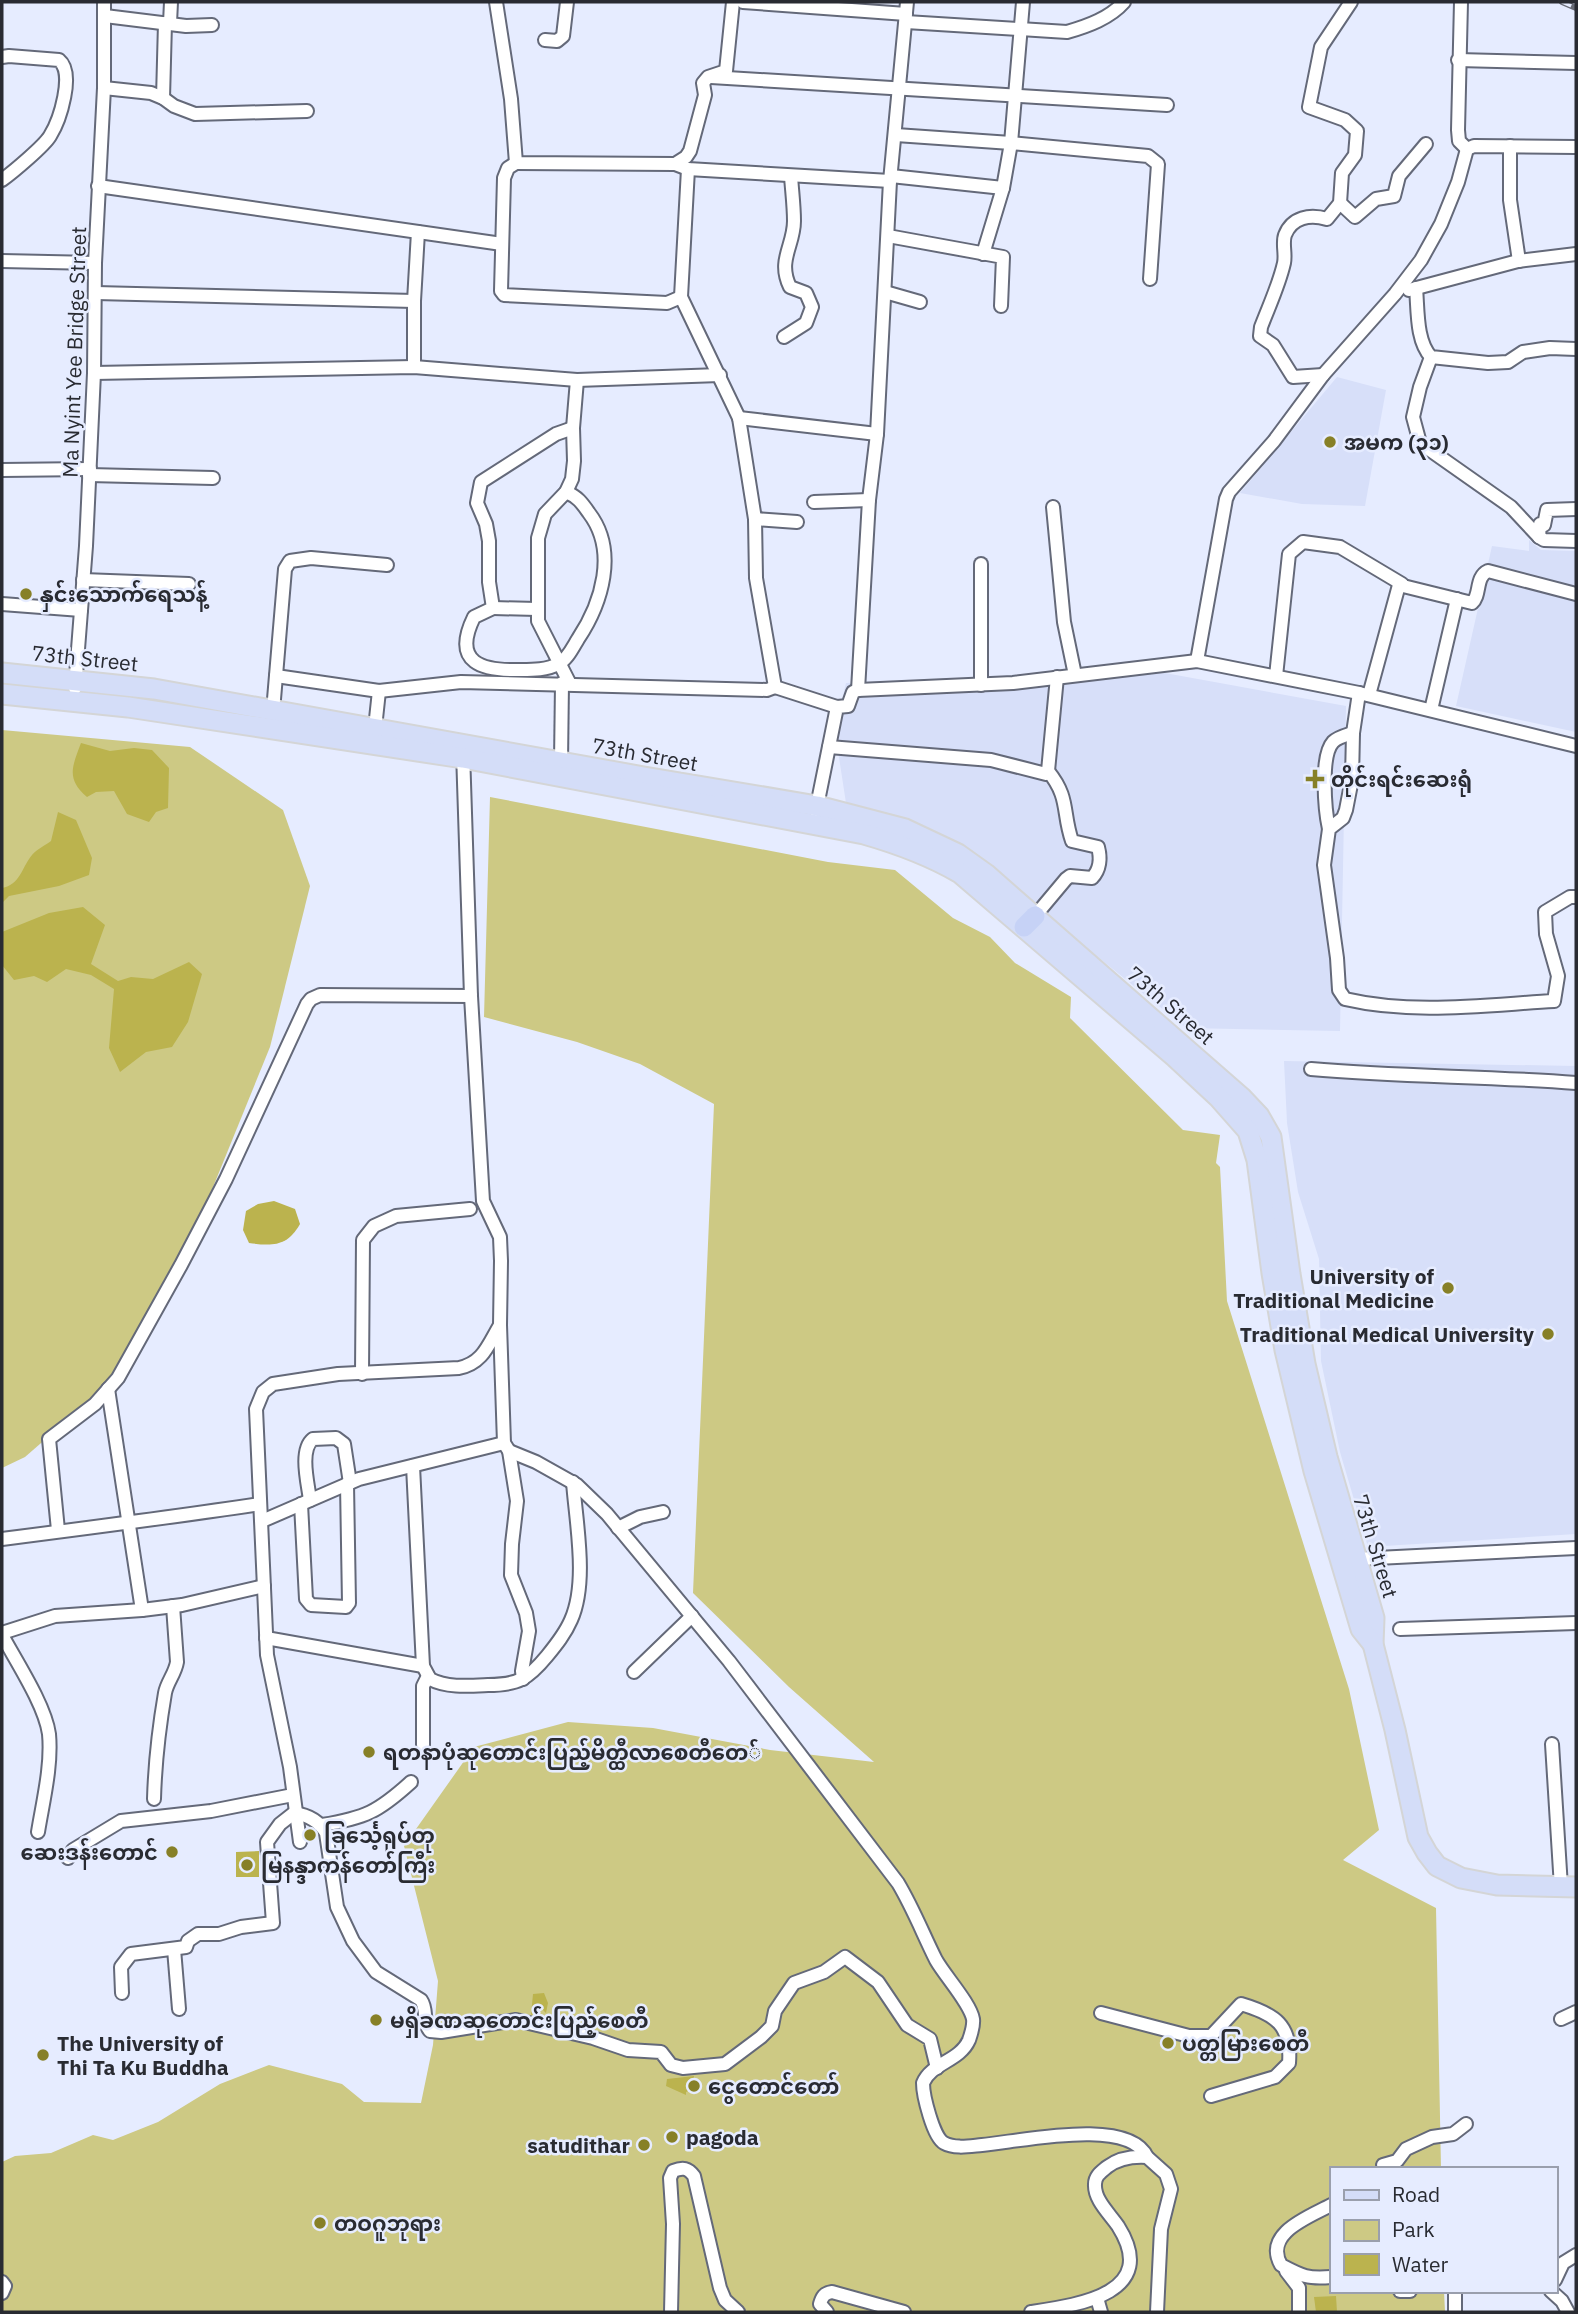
<svg xmlns="http://www.w3.org/2000/svg" width="1578" height="2314" font-family="'IBM Plex Sans','Noto Sans Myanmar',sans-serif">
	<style>
		.built { fill: #d7dff9 }
		.green { fill: #cdc984 }
		.water { fill: #bbb34e }
		.lines { fill: none; stroke-linecap: round; stroke-linejoin: round }
		.minor-casing { stroke: #646979; stroke-width: 16 }
		.primary-casing { stroke: #d4d5d6; stroke-width: 23 }
		.trunk-casing { stroke: #d4d5d6; stroke-width: 23 }
		.minor { stroke: #fff; stroke-width: 12 }
		.primary { stroke: #d4ddf8; stroke-width: 19 }
		.trunk { stroke: #c6d2f6; stroke-width: 19 }
		.rail-casing { stroke: #686b76; stroke-width: 6 }
		.rail { stroke: #e6ecff; stroke-width: 3.5; stroke-dasharray: 10; stroke-linecap: butt }
		.poi-dot { fill: #878027; stroke: #e6ecff; stroke-width: 2.5 }
		.labels { text-anchor: middle; dominant-baseline: central; stroke-width: 5; stroke-linejoin: round; paint-order: stroke }
		.street-label { font-size: 21px; fill: #292b32; stroke: #e6ecff }
		.poi-label { font-size: 21px; font-weight: bold; fill: #292b32; stroke: #e6ecff; text-anchor: start }
	</style>
	<rect width="100%" height="100%" fill="#e6ecff"/>
	<!-- built -->
	<g class="built">
		<polygon points="1337,377 1386,390 1365,506 1302,504 1240,493"/>
		<polygon points="1529,540 1541,550 1576,551 1576,732 1456,706 1492,546 1529,551"/>
		<polygon points="1154,671 1346,706 1340,1031 1186,1028 975,858 846,803 838,751 840,709 846,683"/>
		<polygon points="1284,1061 1576,1066 1576,1534 1368,1547 1340,1452 1321,1361 1319,1259 1298,1192 1287,1123"/>
	</g>
	<!-- green -->
	<g class="green">
		<polygon points="2,730 190,747 283,810 310,886 270,1047 200,1219 117,1377 25,1457 2,1468"/>
		<polygon points="490,797 828,862 895,870 953,918 990,937 1015,963 1071,997 1070,1018 1183,1130 1220,1135 1216,1163 1220,1167 1227,1301 1349,1689 1379,1830 1343,1860 1436,1908 1441,2169 1331,2169 1331,2291 1444,2291 1445,2312 2,2312 2,2162 15,2156 51,2153 93,2135 113,2140 158,2122 220,2084 269,2065 342,2084 364,2102 421,2103 433,2045 438,1981 404,1846 474,1747 568,1722 653,1728 770,1750 874,1762 789,1687 693,1593 714,1104 640,1064 577,1042 484,1017"/>
	</g>
	<!-- water -->
	<g class="water">
		<path d="M 81,743 L 110,751 L 134,748 L 152,750 L 169,768 L 168,808 L 156,812 L 149,822 L 127,814 L 114,791 L 96,792 L 87,797 C 66,779 72,767 81,743 Z"/>
		<path d="M 58,812 L 76,820 L 92,858 L 89,875 L 59,886 L 9,896 L 2,903 L 2,888 C 20,885 22,867 32,855 C 37,849 46,845 51,841 Z"/>
		<polygon points="83,907 105,925 91,964 118,981 131,977 153,979 189,962 202,974 188,1022 172,1047 146,1052 120,1072 109,1048 114,989 91,975 66,969 47,982 34,976 14,980 2,965 2,932 49,913"/>
		<path d="M 274,1201 L 295,1209 L 300,1224 C 287,1247 272,1246 249,1243 L 243,1230 L 246,1211 L 258,1204 Z"/>
		<polygon points="259,1851 259,1877 236,1877 236,1852"/>
		<polygon points="544,1993 548,2003 546,2013 543,2010 531,2015 533,1994"/>
		<polygon points="694,2076 693,2089 686,2092 686,2095 666,2086 667,2079"/>
		<polygon points="1336,2296 1337,2312 1316,2312 1314,2297"/>
	</g>
	<g class="lines">
		<defs>
			<g id="minor">
				<polyline points="496,2 511,99 516,163 675,164 688,169 890,181"/>
				<polyline points="743,2 906,14"/>
				<polyline points="1461,2 1458,130 1459,141 1467,149"/>
				<polyline points="105,16 186,26 212,25"/>
				<path d="M 906,22 L 1067,32 C 1088,26 1110,18 1124,2"/>
				<polyline points="170,23 171,2"/>
				<polyline points="545,40 557,41 563,36 567,2"/>
				<path d="M 2,57 L 9,56 L 59,60 C 75,73 60,120 50,136 C 44,146 13,172 2,180"/>
				<polyline points="1458,60 1576,63"/>
				<polyline points="711,77 1167,105"/>
				<polyline points="104,88 151,93 163,98 174,106 195,114 307,111"/>
				<polyline points="163,98 165,23"/>
				<polyline points="896,135 1011,143 1148,156 1158,164 1150,279"/>
				<polyline points="1510,146 1510,200 1519,261"/>
				<polyline points="516,163 508,168 504,178 501,291 504,295 667,303 681,297"/>
				<polyline points="675,164 686,157 690,151 705,95 703,83 708,77 726,71 733,2"/>
				<polyline points="688,169 681,297 739,418 755,519 756,578 775,687 837,707"/>
				<polyline points="891,176 1003,188"/>
				<polyline points="98,186 502,244"/>
				<polyline points="1340,203 1355,217 1376,199 1394,196 1399,176 1426,144"/>
				<polyline points="888,236 1003,257 1001,306"/>
				<polyline points="983,254 1003,188 1011,143 1023,2"/>
				<polyline points="2,261 95,263"/>
				<path d="M 1416,288 C 1418,310 1416,341 1431,357 L 1488,363 L 1508,362 L 1523,352 L 1550,348 L 1576,349"/>
				<polyline points="1409,290 1518,261 1576,254"/>
				<polyline points="885,292 920,302"/>
				<polyline points="96,293 414,301"/>
				<path d="M 784,337 L 806,323 L 812,307 L 806,293 L 790,287 C 777,260 794,246 794,221 C 794,206 792,191 791,176"/>
				<polyline points="1431,357 1420,387 1413,417 1420,443 1511,507 1539,537 1544,540 1576,541"/>
				<polyline points="414,367 414,301 418,232"/>
				<polyline points="94,373 414,367 577,380 720,375"/>
				<path d="M 1323,375 L 1293,377 L 1273,345 L 1260,336 L 1261,327 C 1269,306 1279,285 1284,263 C 1286,254 1282,243 1285,235 C 1292,217 1310,214 1327,219 L 1340,203 L 1342,173 L 1355,155 L 1357,131 L 1345,120 L 1309,107 L 1321,47 L 1351,2"/>
				<polyline points="739,418 877,434"/>
				<polyline points="2,470 90,469"/>
				<polyline points="89,475 213,478"/>
				<path d="M 566,492 C 578,497 582,503 589,513 C 618,551 602,603 578,639 C 573,647 567,660 558,664 C 547,670 533,670 521,670 C 483,671 451,664 474,617 L 493,608 L 489,582 L 489,541 L 486,524 L 477,503 L 481,482 L 556,434 L 573,428"/>
				<polyline points="814,502 869,500"/>
				<polyline points="1053,507 1064,622 1075,675"/>
				<polyline points="755,519 797,522"/>
				<polyline points="1539,537 1540,524 1544,525 1547,510 1576,509"/>
				<polyline points="981,564 981,685"/>
				<polyline points="83,580 189,584"/>
				<polyline points="2,604 81,610"/>
				<polyline points="493,608 537,609"/>
				<polyline points="1197,661 1226,499 1229,492 1274,441 1323,375 1395,294 1421,260 1441,224 1458,182 1467,149 1474,146 1576,147"/>
				<polyline points="276,676 379,691 461,682 767,690 775,687"/>
				<polyline points="1276,676 1289,554 1303,542 1340,547 1402,584"/>
				<polyline points="570,684 538,621 538,538 545,514 566,492 572,479 574,461 573,428 577,380"/>
				<polyline points="75,688 86,546 94,373 95,263 104,88 104,2"/>
				<polyline points="858,690 869,500 877,434 890,181 907,2"/>
				<path d="M 1359,693 L 1353,733 L 1352,779 L 1346,810 L 1343,818 L 1329,829 L 1324,865 L 1337,958 L 1339,990 L 1345,999 C 1414,1015 1484,1005 1554,1001 L 1558,976 L 1546,934 L 1545,912 L 1570,897 L 1576,897"/>
				<path d="M 1369,695 L 1399,585 L 1472,603 C 1481,595 1475,577 1488,571 L 1576,594"/>
				<polyline points="1431,710 1457,599"/>
				<polyline points="273,711 285,569 290,561 311,558 387,565"/>
				<polyline points="375,728 379,691"/>
				<polyline points="829,747 991,760 1046,774 1048,771 1057,677"/>
				<polyline points="463,752 471,996 483,1201 500,1237 501,1261 500,1325 504,1443 509,1451 517,1501 512,1544 511,1575 526,1613 529,1631 522,1671 523,1679"/>
				<polyline points="561,762 562,683"/>
				<polyline points="816,811 837,707 848,706 853,692 858,690 1013,683 1197,661 1359,693 1576,746"/>
				<path d="M 1329,829 C 1325,811 1320,756 1333,742 C 1338,737 1347,735 1353,733"/>
				<path d="M 1035,916 L 1066,879 L 1070,876 L 1092,878 C 1100,870 1101,858 1098,847 L 1072,841 C 1062,812 1070,798 1048,771"/>
				<path d="M 1311,1069 C 1400,1077 1488,1076 1576,1083"/>
				<polyline points="362,1374 363,1240 374,1226 396,1216 470,1209"/>
				<polyline points="108,1389 142,1610"/>
				<path d="M 509,1451 L 536,1462 L 577,1485 L 607,1514 L 729,1661 L 898,1883 C 913,1908 923,1934 936,1960 C 945,1976 970,2003 973,2019 C 974,2026 971,2034 969,2040 C 960,2061 931,2063 923,2083 C 923,2095 933,2137 944,2143 C 955,2149 970,2146 982,2145 C 1018,2142 1129,2116 1147,2157"/>
				<path d="M 413,1466 L 423,1666 L 430,1679 C 447,1688 469,1686 488,1685 C 518,1685 528,1679 547,1656 C 556,1645 565,1634 571,1620 C 588,1582 576,1523 573,1482"/>
				<path d="M 310,1500 C 308,1484 299,1450 313,1439 L 336,1438 L 344,1444 L 350,1483"/>
				<polyline points="301,1504 306,1599 311,1605 346,1607 349,1603 347,1484"/>
				<polyline points="262,1521 359,1479 504,1443"/>
				<polyline points="618,1528 640,1517 663,1512"/>
				<polyline points="58,1530 49,1439 95,1404 118,1378 181,1265 226,1179 307,1004 311,999 320,995 471,996"/>
				<path d="M 2,1539 C 88,1528 174,1517 260,1504"/>
				<polyline points="1357,1559 1576,1548"/>
				<polyline points="1400,1629 1576,1623"/>
				<polyline points="2,1633 55,1616 142,1610 182,1605 264,1586"/>
				<path d="M 2,1635 C 16,1661 45,1705 49,1734 C 52,1766 43,1801 38,1832"/>
				<polyline points="266,1638 423,1666"/>
				<polyline points="634,1672 692,1616"/>
				<polyline points="1552,1744 1561,1887"/>
				<polyline points="423,1745 423,1686 428,1676"/>
				<path d="M 154,1799 C 155,1764 159,1728 165,1693 C 167,1682 175,1674 177,1662 L 173,1606"/>
				<path d="M 322,1825 C 365,1818 378,1812 411,1782"/>
				<path d="M 300,1842 L 290,1767 L 267,1655 L 256,1409 L 263,1392 L 273,1384 L 338,1374 L 459,1368 C 483,1363 488,1345 500,1325"/>
				<polyline points="68,1858 73,1850 121,1821 211,1811 293,1795"/>
				<polyline points="174,1949 179,2009"/>
				<path d="M 122,1993 L 121,1967 L 131,1954 L 186,1947 L 188,1941 L 198,1934 L 219,1934 L 241,1927 L 273,1923 L 267,1842 L 280,1824 L 294,1813 C 308,1815 319,1821 326,1833 L 337,1907 L 353,1941 L 376,1972 L 421,2000 C 428,2010 422,2022 430,2031 L 441,2032 L 516,2020 L 593,2038 L 628,2050 L 661,2052 L 671,2065 L 683,2068 L 725,2064 L 761,2037 L 772,2026 L 775,2011 L 794,1983 L 824,1972 L 845,1957 L 878,1982 L 907,2025 L 930,2039 L 937,2068"/>
				<path d="M 1101,2013 L 1189,2036 L 1211,2036 L 1241,2004 C 1275,2014 1292,2025 1289,2063 L 1275,2077 L 1211,2096"/>
				<polyline points="1561,2019 1576,2012"/>
				<polyline points="1384,2169 1383,2165 1397,2161 1406,2149 1432,2137 1453,2134 1466,2124"/>
				<path d="M 1331,2205 C 1309,2217 1263,2233 1281,2265 C 1302,2276 1307,2279 1331,2277"/>
				<polyline points="1286,2271 1299,2288 1299,2312"/>
				<polyline points="1555,2280 1563,2263 1576,2255"/>
				<polyline points="2,2282 5,2286 2,2293"/>
				<polyline points="1400,2291 1410,2291"/>
				<polyline points="1455,2291 1455,2312"/>
				<polyline points="1551,2291 1562,2301 1568,2312"/>
				<polyline points="1097,2298 1101,2312"/>
				<path d="M 671,2312 L 673,2224 L 670,2178 L 673,2171 C 683,2167 688,2168 694,2176 L 720,2288 L 725,2300 L 738,2312"/>
				<path d="M 827,2312 L 820,2304 C 822,2297 824,2293 832,2292 L 904,2312"/>
				<path d="M 1031,2312 C 1078,2305 1161,2294 1118,2226 C 1110,2214 1094,2200 1095,2184 C 1095,2176 1101,2172 1107,2167 C 1119,2158 1132,2156 1147,2157 L 1166,2174 L 1171,2189 L 1161,2229 L 1157,2312"/>
			</g>
			<g id="primary">
				<polyline points="2,673 154,689 644,777 817,806 905,829 958,854 986,874 1242,1098 1259,1116 1271,1137 1290,1274 1305,1364 1327,1457 1374,1618 1373,1644 1395,1730 1418,1837 1427,1853 1437,1866 1461,1878 1497,1885 1576,1887"/>
				<path d="M 2,694 L 128,707 L 463,758 L 864,834 C 899,844 929,855 960,873 L 1175,1057 L 1218,1097 L 1248,1131 L 1257,1160 L 1272,1273 L 1285,1350 L 1314,1471 L 1361,1629 L 1373,1644"/>
			</g>
			<polyline id="trunk" points="1024,927 1035,916"/>
		</defs>
		<!-- minor casing -->
		<use href="#minor" class="minor-casing"/>
		<!-- primary casing -->
		<use href="#primary" class="primary-casing"/>
		<!-- trunk casing -->
		<use href="#trunk" class="trunk-casing"/>
		<!-- minor -->
		<use href="#minor" class="minor"/>
		<!-- primary -->
		<use href="#primary" class="primary"/>
		<!-- trunk -->
		<use href="#trunk" class="trunk"/>
		<defs>
			<polyline id="rail" points="1562,2 1576,8"/>
		</defs>
		<!-- rail casing -->
		<use href="#rail" class="rail-casing"/>
		<!-- rail -->
		<use href="#rail" class="rail"/>
	</g>
	<!-- markers -->
	<g class="poi-dot">
		<circle cx="1330" cy="442" r="7"/>
		<circle cx="26" cy="594" r="7"/>
		<path d="M1311.5 768.5h7v7h7v7h-7v7h-7v-7h-7v-7h7z"/>
		<circle cx="1448" cy="1288" r="7"/>
		<circle cx="1548" cy="1334" r="7"/>
		<circle cx="369" cy="1752" r="7"/>
		<circle cx="310" cy="1835" r="7"/>
		<circle cx="172" cy="1852" r="7"/>
		<circle cx="247" cy="1865" r="7"/>
		<circle cx="376" cy="2020" r="7"/>
		<circle cx="1168" cy="2043" r="7"/>
		<circle cx="43" cy="2055" r="7"/>
		<circle cx="694" cy="2086" r="7"/>
		<circle cx="672" cy="2137" r="7"/>
		<circle cx="644" cy="2145" r="7"/>
		<circle cx="320" cy="2223" r="7"/>
	</g>
	<g class="labels">
		<!-- street labels -->
		<g class="street-label">
			<text transform="translate(74 352) rotate(-88)">Ma Nyint Yee Bridge Street</text>
			<text transform="translate(85 658) rotate(6)">73th Street</text>
			<text transform="translate(645 754) rotate(10)">73th Street</text>
			<text transform="translate(1171 1005) rotate(41)">73th Street</text>
			<text transform="translate(1376 1546) rotate(73)">73th Street</text>
		</g>
		<!-- poi labels -->
		<g class="poi-label">
			<text x="1344" y="442">အမက (၃၁)</text>
			<text x="40" y="594">နှင်းသောက်ရေသန့်</text>
			<text x="1331" y="779">တိုင်းရင်းဆေးရုံ</text>
			<text x="1434" y="1276" text-anchor="end">University of<tspan x="1434" dy="24">Traditional Medicine</tspan></text>
			<text x="1534" y="1334" text-anchor="end">Traditional Medical University</text>
			<text x="383" y="1752">ရတနာပုံဆုတောင်းပြည့်မိတ္ထီလာစေတီတေ်</text>
			<text x="324" y="1835">ခြင်္သေ့ရုပ်တု</text>
			<text x="158" y="1852" text-anchor="end">ဆေးဒန်းတောင်</text>
			<text x="261" y="1865">မြနန္ဒာကန်တော်ကြီး</text>
			<text x="390" y="2020">မရှိခဏဆုတောင်းပြည့်စေတီ</text>
			<text x="57" y="2043">The University of<tspan x="57" dy="24">Thi Ta Ku Buddha</tspan></text>
			<text x="1182" y="2043">ပတ္တမြားစေတီ</text>
			<text x="708" y="2086">ငွေတောင်တော်</text>
			<text x="686" y="2137">pagoda</text>
			<text x="630" y="2145" text-anchor="end">satudithar</text>
			<text x="334" y="2223">တဝဂူဘုရား</text>
		</g>
	</g>
	<!-- border -->
	<rect width="1578" height="2314" fill="none" stroke="#292b32" stroke-width="7"/>
	<!-- legend -->
	<rect x="1330" y="2167" width="228" height="126" fill="#e6ecff" stroke="#9a9fad" stroke-width="2"/>
	<rect x="1344" y="2190" width="35" height="10" fill="#d4ddf8" stroke="#9a9fad" stroke-width="2"/>
	<text x="1392" y="2202" font-size="21" fill="#292b32">Road</text>
	<rect x="1344" y="2220" width="35" height="21" fill="#cdc984" stroke="#9a9fad" stroke-width="2"/>
	<text x="1392" y="2237" font-size="21" fill="#292b32">Park</text>
	<rect x="1344" y="2254" width="35" height="21" fill="#bbb34e" stroke="#9a9fad" stroke-width="2"/>
	<text x="1392" y="2272" font-size="21" fill="#292b32">Water</text>
</svg>
